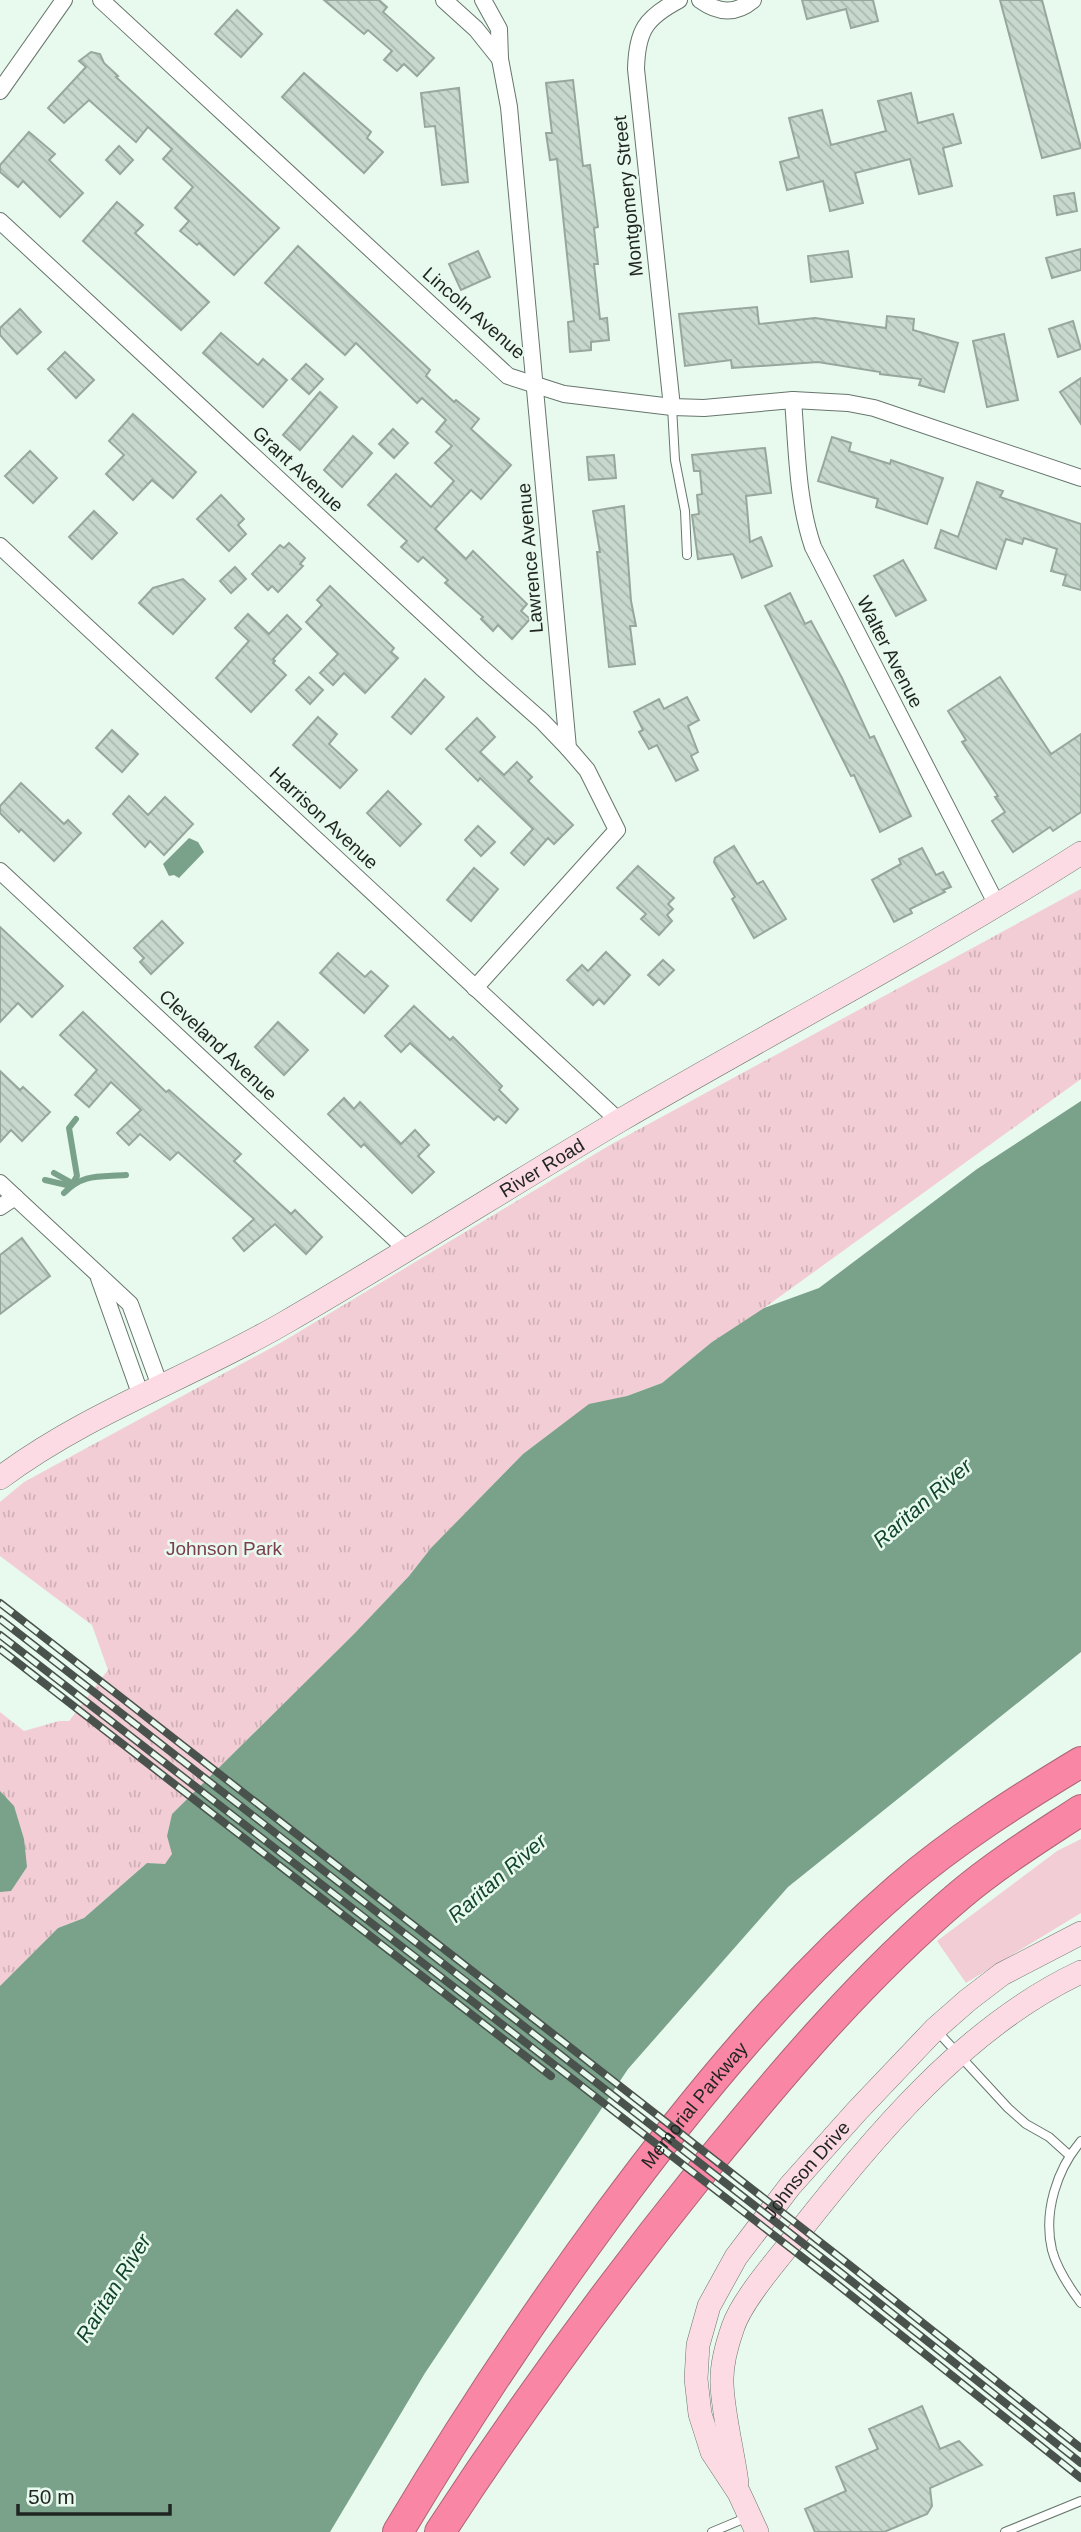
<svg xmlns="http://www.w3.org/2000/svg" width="1081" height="2532" font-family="Helvetica,sans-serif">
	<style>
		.green { fill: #f3cdd5 }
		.park { fill: url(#park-tufts) }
		.water { fill: #7aa189 }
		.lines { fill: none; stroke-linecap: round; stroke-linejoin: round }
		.stream { stroke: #7aa189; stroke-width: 6 }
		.building { fill: url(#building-back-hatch); stroke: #97a79d; stroke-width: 2 }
		.lane-casing { stroke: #67766d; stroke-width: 10 }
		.street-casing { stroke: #67766d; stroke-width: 18 }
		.secondary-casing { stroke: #67766d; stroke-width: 24 }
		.highway-casing { stroke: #ac6476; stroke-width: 32 }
		.lane { stroke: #fff; stroke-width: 8 }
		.street { stroke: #fff; stroke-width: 16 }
		.secondary { stroke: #fddbe4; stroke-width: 23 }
		.highway { stroke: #f886a4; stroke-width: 30 }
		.rail-casing { stroke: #49524c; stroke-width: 8 }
		.rail { stroke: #e8f9ee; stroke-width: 5; stroke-dasharray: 16; stroke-linecap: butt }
		.labels { text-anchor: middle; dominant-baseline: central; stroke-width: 5; stroke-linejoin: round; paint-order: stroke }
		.street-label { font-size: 19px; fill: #1f2521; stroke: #e8f9ee }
		.park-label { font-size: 19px; fill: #7a3e4e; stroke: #e8f9ee }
		.water-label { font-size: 21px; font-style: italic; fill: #12442c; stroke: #e8f9ee }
	</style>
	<defs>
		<pattern id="park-tufts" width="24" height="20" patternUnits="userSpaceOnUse" patternTransform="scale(1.75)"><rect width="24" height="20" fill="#f3cdd5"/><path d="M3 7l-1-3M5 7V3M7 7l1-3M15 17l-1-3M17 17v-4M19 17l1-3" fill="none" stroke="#d0b0b7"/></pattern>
		<pattern id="building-back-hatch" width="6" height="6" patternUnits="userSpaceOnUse" patternTransform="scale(1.75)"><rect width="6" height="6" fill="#c7d8cd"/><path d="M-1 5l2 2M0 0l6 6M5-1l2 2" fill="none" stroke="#aab9b0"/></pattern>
	</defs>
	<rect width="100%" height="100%" fill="#e8f9ee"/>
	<!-- green -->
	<polygon class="green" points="1081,1839 1081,1913 966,1983 937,1941 1057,1851"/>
	<!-- park -->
	<polygon class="park" points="1081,889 1081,1079 764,1308 712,1342 662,1383 627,1396 589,1405 523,1454 431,1548 409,1576 354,1634 172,1814 167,1836 173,1854 164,1865 147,1863 84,1918 58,1928 0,1986 0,1712 24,1731 59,1721 69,1721 108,1670 92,1625 0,1556 0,1502 24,1482 282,1342 610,1145"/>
	<!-- water -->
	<g class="water">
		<polygon points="189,838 198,842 204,852 179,878 174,875 169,876 163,864"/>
		<polygon points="1081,1101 1081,1652 788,1887 628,2069 425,2373 330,2532 0,2532 0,1986 58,1928 84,1918 147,1863 165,1864 172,1854 167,1836 172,1814 354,1634 409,1576 431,1548 523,1454 589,1404 627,1396 662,1383 712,1342 764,1308 819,1288 977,1169"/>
		<polygon points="0,1791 14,1806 24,1839 27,1867 11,1891 0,1892"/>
	</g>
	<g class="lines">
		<!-- stream -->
		<g class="stream">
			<polyline points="54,1173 72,1183 71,1185"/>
			<polyline points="45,1180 71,1186"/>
			<polyline points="73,1183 77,1176 69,1128 76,1119"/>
			<path d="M 64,1193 C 83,1173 100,1177 126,1175"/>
		</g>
	</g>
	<!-- building -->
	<g class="building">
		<polygon points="324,0 379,0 387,7 383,12 434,58 417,76 404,64 397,71 384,60 392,51 368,30 364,34"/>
		<polygon points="802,0 873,0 878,21 851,28 846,9 807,19"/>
		<polygon points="1000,0 1042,0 1081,148 1042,158"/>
		<polygon points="237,10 262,34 241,57 215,34"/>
		<polygon points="91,52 100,54 104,63 118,76 116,77 279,228 234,275 199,243 197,245 180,231 189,221 175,208 193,187 163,159 172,149 148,127 136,142 89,100 64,123 48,108 86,67 79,61"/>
		<polygon points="304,73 371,132 367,138 383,152 364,173 282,97"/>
		<polygon points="573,80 583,166 590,165 598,227 594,228 598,264 594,264 600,319 607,318 609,340 591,342 591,350 570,352 568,322 574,321 557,159 550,160 546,133 552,133 546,83"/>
		<polygon points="459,88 468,182 442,185 435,126 425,127 421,93"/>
		<polygon points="911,93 918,123 953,114 961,143 943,148 952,186 919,194 910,159 855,173 863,203 830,211 823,181 787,190 780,162 799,157 789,118 822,110 831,145 886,131 878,101"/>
		<polygon points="29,132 55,154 49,160 83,193 60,217 23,181 18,187 0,172 0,165"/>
		<polygon points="119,146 133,160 120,174 106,160"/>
		<polygon points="1074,193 1077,211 1057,215 1054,196"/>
		<polygon points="117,202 143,225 135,233 209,302 181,330 83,241"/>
		<polygon points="298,246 430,370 426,376 454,402 456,400 479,419 471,429 511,465 481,499 471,490 435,529 466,559 473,551 527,604 521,611 530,619 512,639 498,625 493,631 481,619 483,617 445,583 448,580 423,557 418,562 401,547 407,541 368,505 396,474 431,507 454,481 435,463 452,446 436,432 446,420 422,398 417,403 356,343 345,355 265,283"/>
		<polygon points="1081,249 1081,270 1052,278 1046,258"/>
		<polygon points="478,251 490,277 461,290 449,264"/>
		<polygon points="848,251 852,277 811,282 808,256"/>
		<polygon points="757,307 759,324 815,318 886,328 887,316 914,319 913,330 958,343 944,392 919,385 921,379 880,374 880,372 818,362 732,368 731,360 685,366 679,314"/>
		<polygon points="20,309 41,332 17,354 0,335 0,328"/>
		<polygon points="1073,321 1081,349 1058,357 1049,329"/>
		<polygon points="221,333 258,365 263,359 287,380 263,407 203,353"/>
		<polygon points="1004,334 1018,400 987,407 973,341"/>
		<polygon points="65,352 94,380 76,398 48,369"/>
		<polygon points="306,364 323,379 309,394 292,379"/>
		<polygon points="1081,378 1081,424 1060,392"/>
		<polygon points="320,392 337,407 300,450 283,435"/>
		<polygon points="133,414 196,472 173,498 152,480 133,500 106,474 124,455 109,441"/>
		<polygon points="393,429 408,443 394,458 379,444"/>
		<polygon points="353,436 372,453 342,487 324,470"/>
		<polygon points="832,437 851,443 849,451 890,464 891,460 943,478 927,524 876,507 878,499 818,481"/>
		<polygon points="765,448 771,493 746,496 750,542 761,537 772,566 742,578 733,554 698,559 692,515 699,514 697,495 702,494 700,471 694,471 692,455"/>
		<polygon points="30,451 57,478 33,503 5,476"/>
		<polygon points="614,455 616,478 589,480 587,457"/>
		<polygon points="977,482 1003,491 1000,497 1081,524 1081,590 1063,585 1066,575 1051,571 1057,549 1024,538 1022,544 1006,539 996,569 935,548 941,530 958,537"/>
		<polygon points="221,495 244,519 238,525 246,534 229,551 197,519"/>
		<polygon points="624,506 631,601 636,626 630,626 635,664 609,667 597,552 600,552 593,511"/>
		<polygon points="94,511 117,533 92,559 69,537"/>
		<polygon points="289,543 305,558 300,564 303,566 278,592 272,586 268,590 252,574 280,545 284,548"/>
		<polygon points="903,560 926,600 896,616 874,576"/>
		<polygon points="235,567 246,579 231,593 220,581"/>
		<polygon points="183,579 205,599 173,634 139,603 153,588"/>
		<polygon points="330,586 394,648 391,652 398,658 365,693 344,673 333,685 320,673 338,654 306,622 322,605 317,600"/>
		<polygon points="790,593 805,624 811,621 842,678 870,738 874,736 911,816 880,832 854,775 851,776 765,606"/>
		<polygon points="248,614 269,634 287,615 301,629 273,659 275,661 273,663 286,675 251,712 216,678 249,641 235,628"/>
		<polygon points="309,677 323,690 310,704 296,690"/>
		<polygon points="1000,677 1051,754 1081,734 1081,812 1053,831 1050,827 1013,852 992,821 1005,812 995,797 998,796 962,742 966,740 948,711"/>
		<polygon points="425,679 444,697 411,734 392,717"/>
		<polygon points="687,697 699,720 688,726 698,752 691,756 698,770 676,781 657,745 649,749 639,732 643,730 634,712 659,699 664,709"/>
		<polygon points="318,717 337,734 329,744 357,770 340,788 293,745"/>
		<polygon points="477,718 495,737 480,752 504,775 517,762 532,777 528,781 573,825 554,844 548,838 524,865 511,853 533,829 480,778 478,781 446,749"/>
		<polygon points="112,730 138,754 122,772 96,748"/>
		<polygon points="21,783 64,824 68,820 81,833 54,861 21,829 19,832 0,813 0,806"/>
		<polygon points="388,791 421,824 400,846 367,813"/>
		<polygon points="129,796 148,815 165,797 193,824 164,855 150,841 145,847 113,814"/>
		<polygon points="478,826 495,842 481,856 465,840"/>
		<polygon points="734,846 757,884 763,881 786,919 754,938 732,899 735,897 714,862 715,858"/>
		<polygon points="922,848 936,875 943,872 951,887 943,890 945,892 910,909 912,913 894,922 872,880 901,864 899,859"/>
		<polygon points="638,866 674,898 668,904 673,909 667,915 672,921 659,935 641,919 646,914 617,888"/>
		<polygon points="474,868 498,889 471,921 447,900"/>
		<polygon points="162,921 183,943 151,974 140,962 144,958 134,948"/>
		<polygon points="0,927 63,986 32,1017 18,1003 0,1022"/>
		<polygon points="606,952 630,975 604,1004 599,999 593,1005 567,980 582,965 588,971"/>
		<polygon points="338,953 365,977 371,971 388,986 364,1013 320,973"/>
		<polygon points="663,960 674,970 659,985 648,975"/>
		<polygon points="414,1006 450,1040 453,1037 502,1086 499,1090 518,1109 506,1123 498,1116 494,1120 410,1043 401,1052 385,1036"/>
		<polygon points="83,1012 166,1092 169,1090 241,1154 234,1161 291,1214 295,1210 322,1237 306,1254 275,1224 244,1251 233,1238 254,1219 178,1152 170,1160 140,1134 129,1145 117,1133 141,1110 111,1082 89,1107 75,1095 97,1070 60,1035"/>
		<polygon points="278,1022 308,1050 284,1075 255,1047"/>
		<polygon points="0,1071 20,1090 23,1087 50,1112 22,1141 11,1130 0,1142"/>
		<polygon points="344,1098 354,1109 360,1102 401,1144 415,1130 429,1145 418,1156 434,1172 412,1193 364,1144 361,1147 328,1114"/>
		<polygon points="22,1238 50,1276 0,1314 0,1255"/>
		<polygon points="922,2406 940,2449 959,2441 982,2465 930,2488 932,2506 927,2514 884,2532 815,2532 805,2509 846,2491 836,2467 878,2449 869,2429"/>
	</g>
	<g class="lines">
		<defs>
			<g id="lane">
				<polyline points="672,407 675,460 685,511 687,555"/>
				<polyline points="937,2031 1008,2108 1026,2124 1049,2137 1069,2155"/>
				<path d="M 1081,2141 C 1057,2169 1043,2212 1052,2250 C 1057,2269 1069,2287 1081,2303"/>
				<polyline points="712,2532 748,2517"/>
				<polyline points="1005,2532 1081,2501"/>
			</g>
			<g id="street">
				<polyline points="101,0 508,376 564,394 672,407 704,408 793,400 848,403 874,408 1081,478"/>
				<polyline points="444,0 476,29 500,59"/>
				<path d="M 700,0 C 718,13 735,15 753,0"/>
				<polyline points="0,91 64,0"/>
				<polyline points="0,221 481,667 542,721 568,748"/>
				<path d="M 793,400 C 797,449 797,500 813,547 L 998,907"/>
				<path d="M 672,407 L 636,69 C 637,31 645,18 679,0"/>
				<polyline points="0,546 619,1121"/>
				<polyline points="0,871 407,1250"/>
				<polyline points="475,988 617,830 587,770 568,748 509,107 500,59 499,29 483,0"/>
				<polyline points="0,1183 130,1304 160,1386"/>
				<polyline points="0,1207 15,1197"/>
				<polyline points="99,1278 141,1396"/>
			</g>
			<g id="secondary">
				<path id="s1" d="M 0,1478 C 88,1412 192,1377 286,1322 C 398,1257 508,1187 619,1121 C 773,1031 931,949 1081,853"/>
				<path d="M 737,2483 C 733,2452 723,2414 722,2384 C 721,2366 727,2344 733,2327 C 742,2300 778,2259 796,2236 C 875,2136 964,2027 1081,1972"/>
				<path id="s2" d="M 757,2532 L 739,2493 L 712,2452 L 700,2414 L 696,2379 L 698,2345 L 709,2306 L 736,2257 L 790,2186 L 857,2111 L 935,2029 L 968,2000 L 1002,1974 L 1081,1933"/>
			</g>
			<g id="highway">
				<path id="s3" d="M 398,2532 C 463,2423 533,2317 608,2215 C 695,2097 788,1984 899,1888 C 955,1840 1018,1800 1081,1762"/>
				<path d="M 440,2532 C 522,2406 610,2286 704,2169 C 783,2072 864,1976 960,1895 C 998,1863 1040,1837 1081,1810"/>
			</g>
		</defs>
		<!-- lane casing -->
		<use href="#lane" class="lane-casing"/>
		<!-- street casing -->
		<use href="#street" class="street-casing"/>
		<!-- secondary casing -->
		<use href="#secondary" class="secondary-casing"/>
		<!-- highway casing -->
		<use href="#highway" class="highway-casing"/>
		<!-- lane -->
		<use href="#lane" class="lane"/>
		<!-- street -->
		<use href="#street" class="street"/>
		<!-- secondary -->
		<use href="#secondary" class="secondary"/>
		<!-- highway -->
		<use href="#highway" class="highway"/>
		<defs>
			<g id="rail">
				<polyline points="0,1603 847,2263 1081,2448"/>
				<polyline points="0,1619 840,2272 1081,2463"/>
				<polyline points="0,1635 833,2281 1081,2478"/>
				<polyline points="0,1649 551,2076"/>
			</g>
		</defs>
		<!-- rail casing -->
		<use href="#rail" class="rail-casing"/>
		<!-- rail -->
		<use href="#rail" class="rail"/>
	</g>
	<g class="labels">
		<!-- street labels -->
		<g class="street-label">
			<text transform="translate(628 196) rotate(-96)">Montgomery Street</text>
			<text transform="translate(474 313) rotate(41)">Lincoln Avenue</text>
			<text transform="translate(298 469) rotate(43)">Grant Avenue</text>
			<text transform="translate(530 558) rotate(-95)">Lawrence Avenue</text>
			<text transform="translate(890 652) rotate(63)">Walter Avenue</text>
			<text transform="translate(324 818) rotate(43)">Harrison Avenue</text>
			<text transform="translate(218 1045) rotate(43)">Cleveland Avenue</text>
			<text stroke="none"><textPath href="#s1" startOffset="625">River Road</textPath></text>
			<text stroke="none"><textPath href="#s3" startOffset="520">Memorial Parkway</textPath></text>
			<text stroke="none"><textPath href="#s2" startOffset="410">Johnson Drive</textPath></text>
		</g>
		<!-- park labels -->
		<g class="park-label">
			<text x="224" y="1548">Johnson Park</text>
		</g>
		<!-- water labels -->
		<g class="water-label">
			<text transform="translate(922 1503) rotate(-41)">Raritan River</text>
			<text transform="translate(497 1878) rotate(-41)">Raritan River</text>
			<text transform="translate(113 2288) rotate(-58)">Raritan River</text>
		</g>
	</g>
	<!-- scale -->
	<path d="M18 2504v10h152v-10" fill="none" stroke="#1f2521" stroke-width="3.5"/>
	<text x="28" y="2504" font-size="21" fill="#1f2521" stroke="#e8f9ee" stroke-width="5" paint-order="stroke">50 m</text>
</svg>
